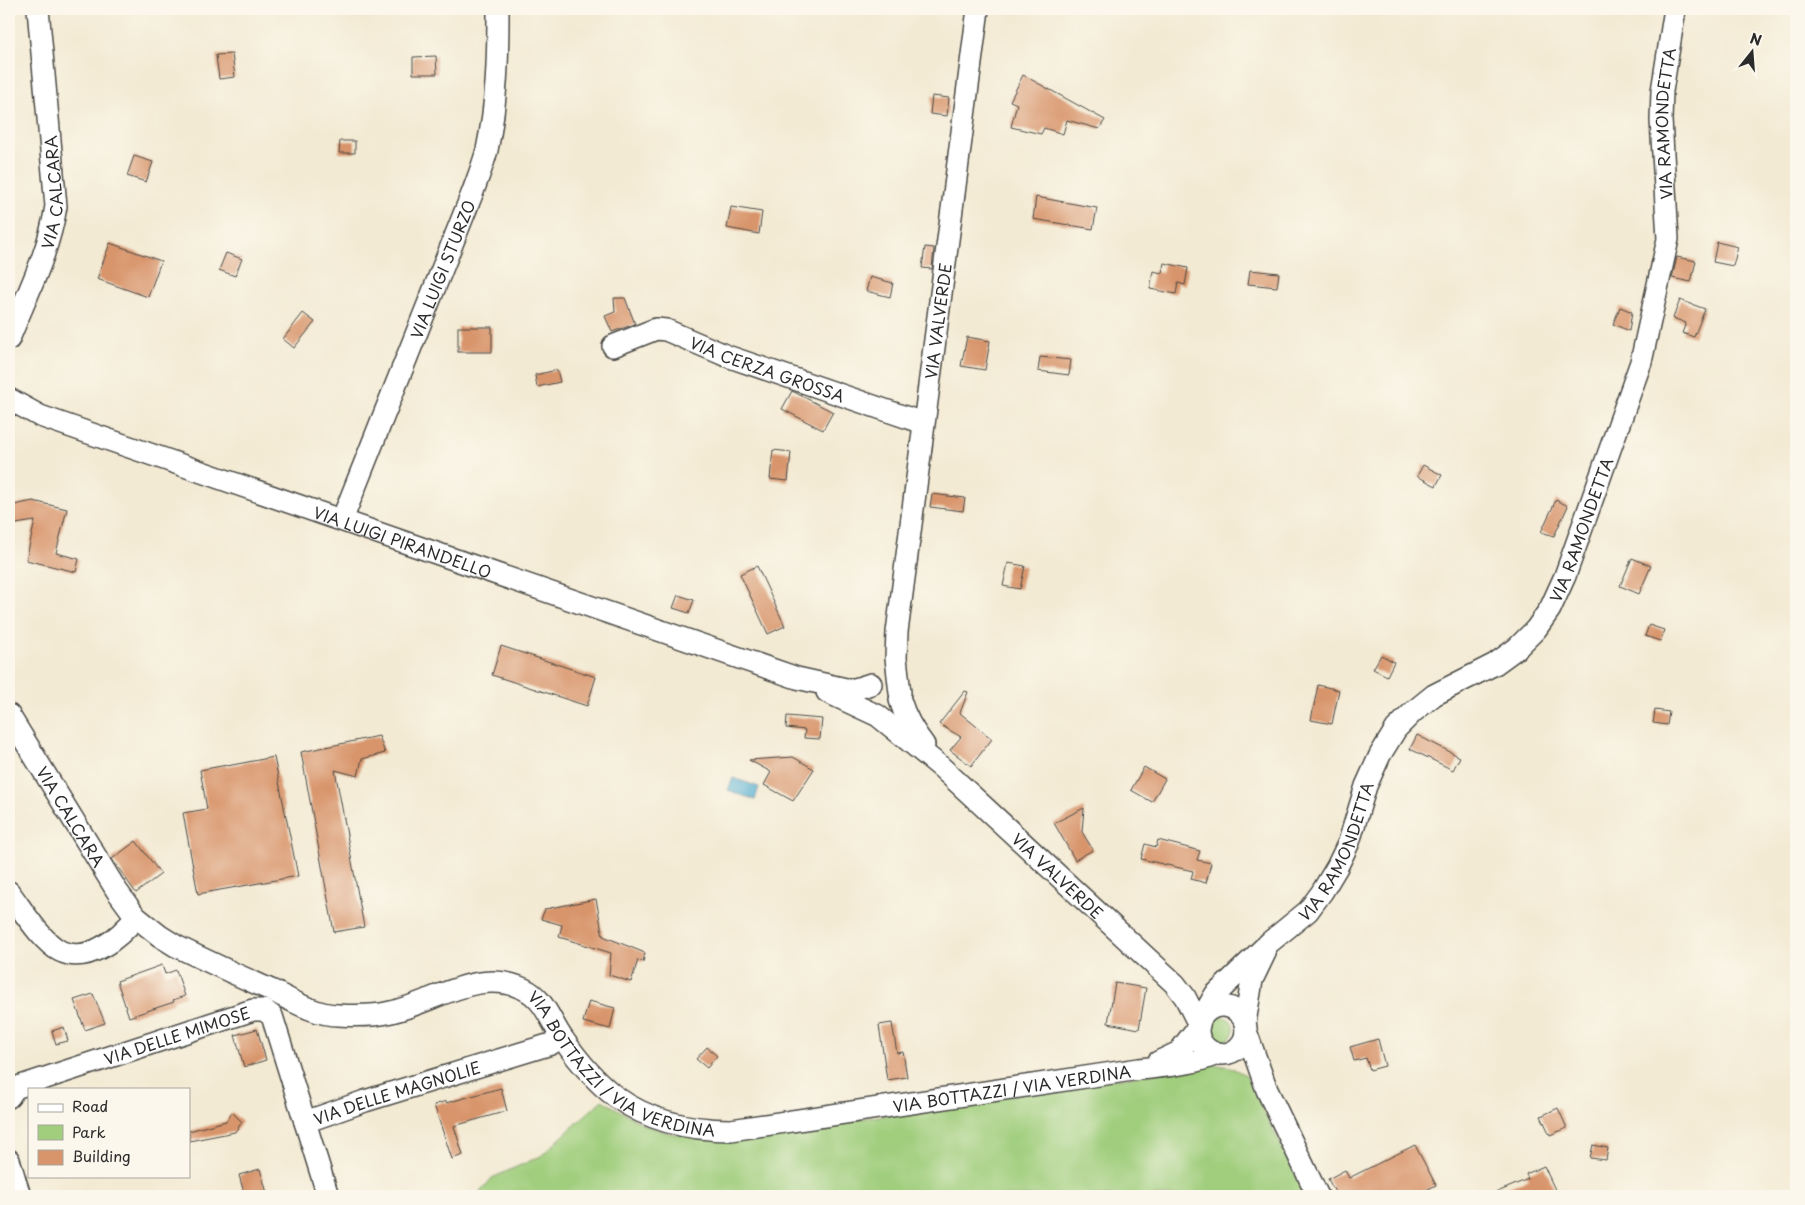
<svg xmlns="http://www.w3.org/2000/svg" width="1805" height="1205" font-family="'Playpen Sans',sans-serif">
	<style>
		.green { fill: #a0ce7d; stroke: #667c54 }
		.water { fill: #53afd1; stroke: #3f6d7e }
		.building { fill: #d8946a }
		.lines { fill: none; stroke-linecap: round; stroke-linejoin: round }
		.minor-casing { stroke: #494844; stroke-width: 24 }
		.minor { stroke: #fff; stroke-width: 21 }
		.labels { text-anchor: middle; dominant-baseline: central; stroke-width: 4; stroke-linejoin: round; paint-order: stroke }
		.street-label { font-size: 16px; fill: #2b2b2b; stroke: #fbf7ec }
	</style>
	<rect width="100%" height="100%" fill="#fbf7ec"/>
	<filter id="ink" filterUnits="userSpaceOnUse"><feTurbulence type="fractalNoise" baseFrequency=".02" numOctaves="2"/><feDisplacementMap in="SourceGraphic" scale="10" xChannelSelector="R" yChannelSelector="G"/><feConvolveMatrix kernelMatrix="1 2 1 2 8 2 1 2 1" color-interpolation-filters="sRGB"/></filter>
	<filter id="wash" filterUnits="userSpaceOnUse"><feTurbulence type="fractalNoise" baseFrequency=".0096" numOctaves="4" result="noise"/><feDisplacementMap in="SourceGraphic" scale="20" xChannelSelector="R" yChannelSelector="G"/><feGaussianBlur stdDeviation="1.12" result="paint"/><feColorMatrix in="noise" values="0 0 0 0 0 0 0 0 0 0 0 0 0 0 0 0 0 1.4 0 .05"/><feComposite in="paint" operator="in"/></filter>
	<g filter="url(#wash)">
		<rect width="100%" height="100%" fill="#f3ead3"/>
		<!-- green -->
		<g class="green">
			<circle cx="1222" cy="1029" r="12"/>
			<polygon points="1211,1064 1230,1067 1246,1075 1306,1196 477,1196 492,1178 541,1156 602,1100 645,1125 669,1133 720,1141"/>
		</g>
		<!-- water -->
		<polygon class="water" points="733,778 759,787 755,800 728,790"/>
		<g id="blocks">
			<!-- building -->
			<g class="building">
				<polygon points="232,54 235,77 219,79 216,55"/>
				<polygon points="436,56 437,74 413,74 413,57"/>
				<polygon points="1023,75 1105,120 1099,129 1067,120 1063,134 1044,128 1041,134 1011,127 1017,104 1010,101"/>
				<polygon points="932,96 949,98 947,116 930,114"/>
				<polygon points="340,141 355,141 355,153 339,153"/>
				<polygon points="134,156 153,162 146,182 127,176"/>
				<polygon points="1036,197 1097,208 1093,229 1033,219"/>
				<polygon points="731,207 762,212 759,234 727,228"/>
				<polygon points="1717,242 1738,247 1733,266 1713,262"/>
				<polygon points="110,243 161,261 148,297 97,279"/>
				<polygon points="925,247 934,248 932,269 922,268"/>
				<polygon points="226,253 242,259 235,276 219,270"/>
				<polygon points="1677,257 1696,261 1691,282 1672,278"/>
				<polygon points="1164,263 1188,268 1185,285 1178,283 1176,294 1150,289 1153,271 1162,273"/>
				<polygon points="1250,270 1279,273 1277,287 1248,284"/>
				<polygon points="870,277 893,283 890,297 866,291"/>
				<polygon points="614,298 625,298 635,324 612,332 605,316 615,312"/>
				<polygon points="1680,300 1705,309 1694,337 1682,333 1686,323 1673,318"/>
				<polygon points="1620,307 1632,312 1629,331 1613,324"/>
				<polygon points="303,313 315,322 294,348 283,339"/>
				<rect x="458" y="327" width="34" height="25"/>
				<polygon points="967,337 990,341 985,370 961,366"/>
				<polygon points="1040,357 1071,360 1069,375 1038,371"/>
				<polygon points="557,370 560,382 537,387 535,375"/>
				<polygon points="792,391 833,412 823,430 782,409"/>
				<polygon points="773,450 791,452 788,481 770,479"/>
				<polygon points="1423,465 1442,475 1436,486 1417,476"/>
				<polygon points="932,494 965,498 963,511 930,507"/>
				<polygon points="1556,500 1568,506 1554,536 1541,532"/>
				<polygon points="33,501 67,509 56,553 79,559 76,572 26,560 35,521 9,525 9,506"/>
				<polygon points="1632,558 1651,566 1639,594 1620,586"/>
				<polygon points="1008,563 1025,566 1020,589 1003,586"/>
				<polygon points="757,566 785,626 768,634 740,574"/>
				<polygon points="678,595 694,600 689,613 673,608"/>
				<polygon points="1649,625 1664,630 1660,641 1645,636"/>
				<polygon points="501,646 596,677 587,706 492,675"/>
				<polygon points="1381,655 1394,662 1387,676 1373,669"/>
				<polygon points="1318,685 1339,690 1332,724 1311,720"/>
				<polygon points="965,691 968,692 960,713 992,739 971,766 950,750 961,737 939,724"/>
				<polygon points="1655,710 1669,712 1667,725 1653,723"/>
				<polygon points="787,716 822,719 820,739 804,738 805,730 786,728"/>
				<polygon points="1417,735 1460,757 1453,770 1410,749"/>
				<polygon points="379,736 385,753 362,759 358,776 335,770 364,927 334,932 301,752"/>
				<polygon points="274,757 298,876 198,894 183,813 207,809 200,770 227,765 227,766"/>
				<polygon points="793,757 814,769 793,801 764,785 771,772 749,760"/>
				<polygon points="1144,767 1165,779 1152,802 1131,790"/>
				<polygon points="1084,808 1082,832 1093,850 1075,860 1054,823"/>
				<polygon points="1158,840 1200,851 1197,860 1211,863 1206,883 1191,879 1193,871 1141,859 1145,844 1156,847"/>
				<polygon points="136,841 161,874 136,893 112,859"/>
				<polygon points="596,899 603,936 645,953 643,962 638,960 631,982 609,975 611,953 559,937 562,925 541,919 545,909"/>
				<polygon points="162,965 165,974 176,970 185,996 173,1000 174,1002 129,1017 117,981"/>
				<polygon points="1115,983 1146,988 1139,1029 1108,1023"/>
				<polygon points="93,994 105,1023 85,1030 74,1000"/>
				<polygon points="589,1001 615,1008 610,1029 583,1022"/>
				<polygon points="892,1023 897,1053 903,1052 907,1077 887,1080 879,1025"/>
				<polygon points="64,1027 68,1041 56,1044 52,1031"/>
				<polygon points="257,1029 266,1060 244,1067 235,1035"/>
				<polygon points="1378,1039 1385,1066 1370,1070 1366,1058 1354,1061 1350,1047"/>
				<polygon points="707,1047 717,1056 707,1068 696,1059"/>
				<polygon points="501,1088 507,1111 454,1126 463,1155 452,1159 434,1105 446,1101 446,1103"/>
				<polygon points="1558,1108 1567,1128 1550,1135 1541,1116"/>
				<polygon points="232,1112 242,1122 235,1132 189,1141 189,1131 226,1121"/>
				<polygon points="1415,1145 1436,1185 1415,1196 1337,1196 1328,1179 1345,1170 1349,1178"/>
				<polygon points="1593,1145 1608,1148 1606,1160 1590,1158"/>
				<polygon points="1544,1166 1558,1196 1488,1196 1528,1179 1526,1174"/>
				<polygon points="260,1169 267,1193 254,1196 245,1196 239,1175"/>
			</g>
		</g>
	</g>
	<g filter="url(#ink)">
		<use href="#blocks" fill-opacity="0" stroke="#494844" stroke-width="1"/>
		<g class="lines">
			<defs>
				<g id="minor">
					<path id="s1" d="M 9,339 C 26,296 49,253 56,206 L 38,9"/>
					<path id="s2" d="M 613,346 L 656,329 L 666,330 L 727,356 L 923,423"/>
					<path id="s3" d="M 9,399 L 40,416 L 797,678 L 846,689 L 855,689 L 871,684"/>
					<path id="s4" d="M 342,520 L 472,194 C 477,180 483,165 487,150 C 497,103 498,57 498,9"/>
					<polyline points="827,692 874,714"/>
					<path id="s5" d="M 900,693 L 896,658 L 897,632 L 978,9"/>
					<path d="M 900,700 C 905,717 913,731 924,745"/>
					<path id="s6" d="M 9,715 L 117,891 L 136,917 L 160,936 L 176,946 C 207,961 239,976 271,990 C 291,1000 315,1015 338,1015 C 355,1016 375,1016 391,1012 C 435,1002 479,967 524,989 C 545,999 550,1021 563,1039 C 577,1059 596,1082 616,1097 C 649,1121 691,1130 731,1130 L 1139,1069 C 1166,1066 1194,1065 1219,1053"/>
					<path id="s7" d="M 877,715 L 941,767 L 1175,984 L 1185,997 L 1199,1025"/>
					<path d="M 9,892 C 22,909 41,941 60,951 C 88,965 120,937 136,917"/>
					<circle cx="1222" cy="1030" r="24"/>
					<path id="s8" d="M 1204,1014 L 1215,995 L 1270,942 L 1308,911 L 1322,892 L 1337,867 L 1349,842 L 1366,786 L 1380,755 L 1396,729 L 1413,712 L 1434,695 L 1495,664 L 1517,648 L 1536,629 L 1550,609 L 1565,576 L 1641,362 L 1668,239 L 1661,120 L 1662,91 L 1675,9"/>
					<polyline points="1245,1023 1252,980 1265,953"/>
					<polyline points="1246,1031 1267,1090 1318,1196"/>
					<polyline points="1158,1062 1179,1052 1198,1027"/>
					<path id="s9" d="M 9,1097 L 15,1088 L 253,1010 L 264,1010 L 272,1016 L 305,1122"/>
					<polyline points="9,1160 20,1196"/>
					<path id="s10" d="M 328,1196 L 305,1122 L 365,1101 L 551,1044 L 561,1037"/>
				</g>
			</defs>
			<!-- minor casing -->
			<use href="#minor" class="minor-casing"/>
			<!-- minor -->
			<use href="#minor" class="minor"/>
		</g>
	</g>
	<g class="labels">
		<!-- street labels -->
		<g class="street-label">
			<text stroke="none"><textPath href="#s8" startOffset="1054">VIA RAMONDETTA</textPath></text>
			<text stroke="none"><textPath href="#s1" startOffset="155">VIA CALCARA</textPath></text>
			<text stroke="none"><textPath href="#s4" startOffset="270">VIA LUIGI STURZO</textPath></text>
			<text stroke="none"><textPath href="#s5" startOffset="375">VIA VALVERDE</textPath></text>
			<text stroke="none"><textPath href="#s2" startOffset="165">VIA CERZA GROSSA</textPath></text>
			<text stroke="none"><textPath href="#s8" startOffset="634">VIA RAMONDETTA</textPath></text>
			<text stroke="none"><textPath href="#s3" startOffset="419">VIA LUIGI PIRANDELLO</textPath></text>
			<text stroke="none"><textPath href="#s6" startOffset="119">VIA CALCARA</textPath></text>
			<text stroke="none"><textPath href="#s8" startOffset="214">VIA RAMONDETTA</textPath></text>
			<text stroke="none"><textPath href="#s7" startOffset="242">VIA VALVERDE</textPath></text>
			<text stroke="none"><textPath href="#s9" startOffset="181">VIA DELLE MIMOSE</textPath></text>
			<text stroke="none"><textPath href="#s6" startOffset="786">VIA BOTTAZZI / VIA VERDINA</textPath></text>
			<text stroke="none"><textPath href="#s6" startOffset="1206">VIA BOTTAZZI / VIA VERDINA</textPath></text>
			<text stroke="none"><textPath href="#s10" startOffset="174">VIA DELLE MAGNOLIE</textPath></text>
		</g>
	</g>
	<!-- margin -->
	<rect width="1805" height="1205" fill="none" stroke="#fbf7ec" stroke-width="30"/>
	<!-- legend -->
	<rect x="28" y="1088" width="162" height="90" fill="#fbf7ec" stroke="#a8a59f"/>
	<rect x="38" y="1104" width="25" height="8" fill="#ffffff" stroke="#a8a59f"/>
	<text x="72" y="1112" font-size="15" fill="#2b2b2b">Road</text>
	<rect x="38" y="1125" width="25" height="15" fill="#a0ce7d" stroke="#a8a59f"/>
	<text x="72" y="1138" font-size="15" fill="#2b2b2b">Park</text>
	<rect x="38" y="1150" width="25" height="15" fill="#d8946a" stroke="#a8a59f"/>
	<text x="72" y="1162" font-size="15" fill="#2b2b2b">Building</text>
	<!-- north arrow -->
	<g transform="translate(1752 52) rotate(17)" stroke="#fbf7ec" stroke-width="4" paint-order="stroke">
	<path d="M0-4L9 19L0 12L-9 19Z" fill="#2b2b2b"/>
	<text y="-8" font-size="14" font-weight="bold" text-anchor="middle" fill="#2b2b2b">N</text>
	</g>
</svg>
